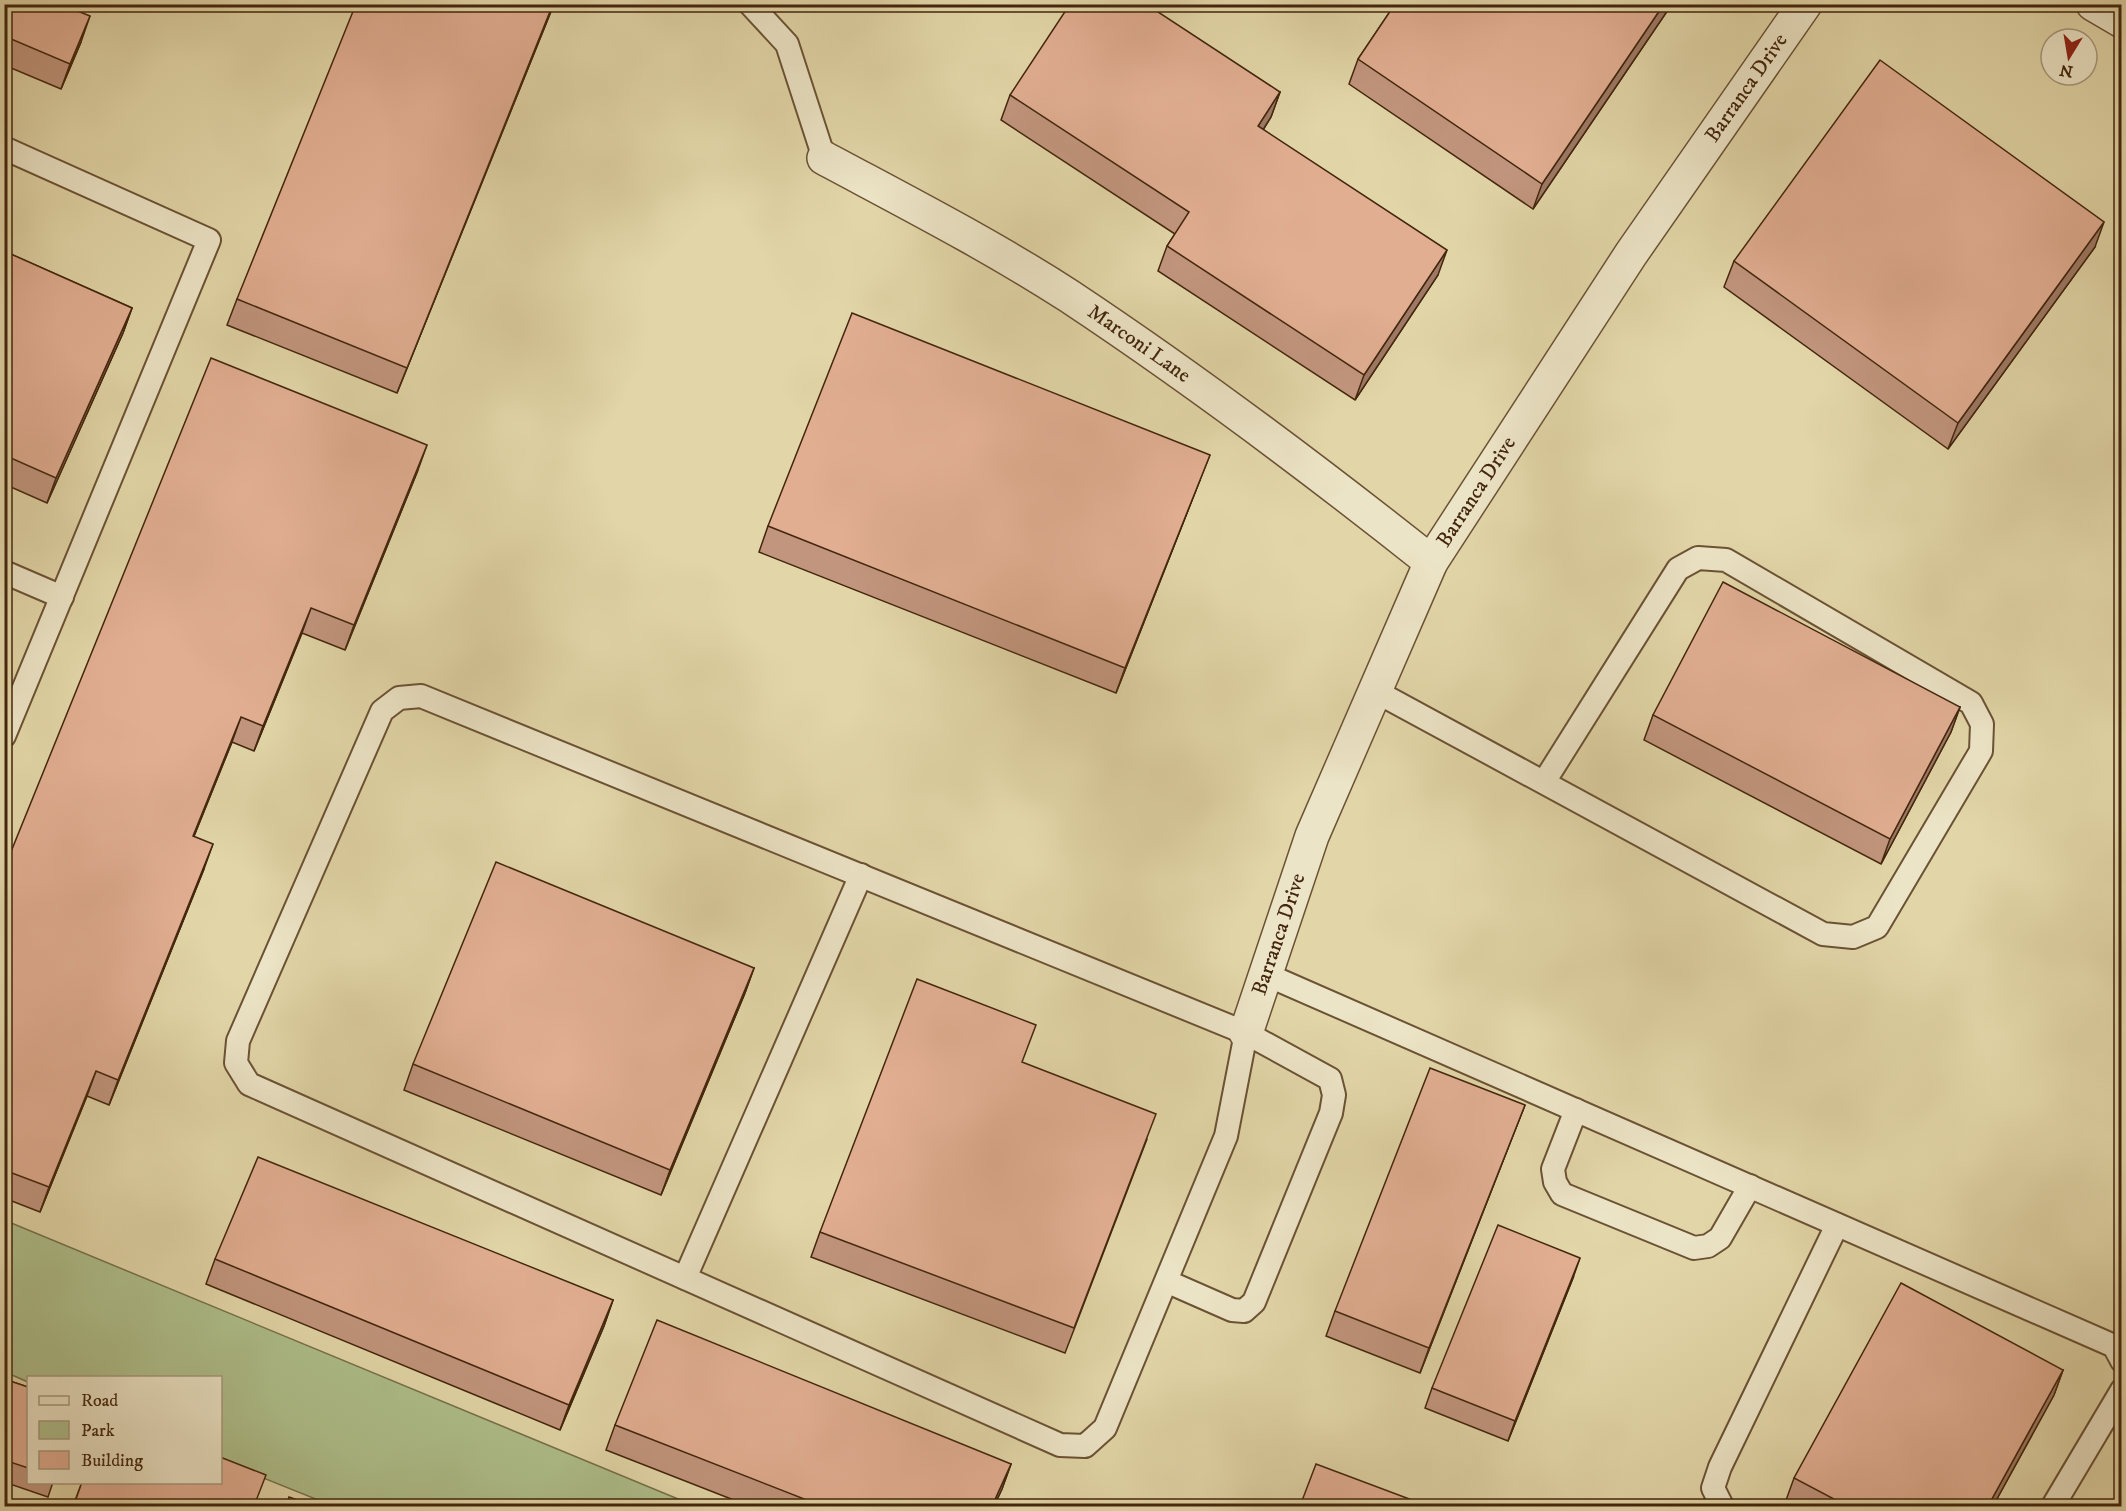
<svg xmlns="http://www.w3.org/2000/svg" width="2126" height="1511" font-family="'IM FELL DW Pica',serif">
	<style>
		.green { fill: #aebf8b; stroke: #78724c; stroke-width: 1.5 }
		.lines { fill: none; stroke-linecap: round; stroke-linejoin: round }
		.service-casing { stroke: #6b5234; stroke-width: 26 }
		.minor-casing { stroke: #6b5234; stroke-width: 36 }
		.tertiary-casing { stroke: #6b5234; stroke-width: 36 }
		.service { stroke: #ece4c6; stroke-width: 22 }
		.minor { stroke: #ece4c6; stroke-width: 33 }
		.tertiary { stroke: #ece4c6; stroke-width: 33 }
		.wall { fill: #c2967e; stroke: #43260d; stroke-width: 1.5 }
		.shaded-wall { fill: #9e7a66; stroke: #43260d; stroke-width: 1.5 }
		.building { fill: #e1ae92; stroke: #43260d; stroke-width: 1.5 }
		.labels { text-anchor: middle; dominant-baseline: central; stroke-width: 4.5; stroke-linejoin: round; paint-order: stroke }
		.street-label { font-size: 21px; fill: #43260d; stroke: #ece4c6 }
	</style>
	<rect width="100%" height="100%" fill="#e2d6a8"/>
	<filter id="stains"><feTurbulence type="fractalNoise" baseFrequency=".00333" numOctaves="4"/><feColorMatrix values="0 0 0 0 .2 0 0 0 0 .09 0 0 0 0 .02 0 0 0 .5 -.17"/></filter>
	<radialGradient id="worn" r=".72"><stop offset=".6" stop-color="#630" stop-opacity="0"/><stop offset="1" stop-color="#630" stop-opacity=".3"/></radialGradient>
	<!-- green -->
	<polygon class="green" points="4,1220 695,1506 333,1506 221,1461 220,1378 28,1378 28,1382 5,1372"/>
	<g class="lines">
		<defs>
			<g id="service">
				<polyline points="750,4 787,44 824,158"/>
				<polyline points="4,148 209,240 4,736"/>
				<polyline points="4,572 62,597"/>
				<polyline points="1375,691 1823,934 1853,937 1877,927 1981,751 1982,724 1971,703 1726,560 1698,558 1678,569 1544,782"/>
				<polyline points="1265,974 2114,1346 2122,1361"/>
				<polyline points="1576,1110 1553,1169 1555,1182 1562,1194 1694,1248 1708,1246 1720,1238 1750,1186"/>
				<polyline points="685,1278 861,875"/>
				<polyline points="1166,1281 1232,1310 1244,1311 1254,1302 1331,1113 1334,1095 1330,1079 1246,1033 421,696 399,698 382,711 238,1041 236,1063 249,1084 1060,1445 1085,1446 1105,1428 1226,1136 1246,1033"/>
				<polyline points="1722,1506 1713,1488 1720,1467 1837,1225"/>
				<polyline points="2053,1506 2122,1390"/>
			</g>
			<g id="minor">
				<path id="s1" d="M 824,158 C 906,202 990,245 1069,296 C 1194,379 1314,469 1431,562"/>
				<path id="s2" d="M 1246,1033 L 1312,836 L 1431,562 L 1631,254 L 1805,4"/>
			</g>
			<polyline id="tertiary" points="2093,4 2122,21"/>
		</defs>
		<!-- service casing -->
		<use href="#service" class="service-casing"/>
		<!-- minor casing -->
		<use href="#minor" class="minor-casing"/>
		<!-- tertiary casing -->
		<use href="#tertiary" class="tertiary-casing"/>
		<!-- service -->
		<use href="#service" class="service"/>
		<!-- minor -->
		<use href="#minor" class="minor"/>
		<!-- tertiary -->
		<use href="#tertiary" class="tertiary"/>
	</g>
	<!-- wall -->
	<g class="wall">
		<polygon points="4,4 62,5 81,42 61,89 4,65"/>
		<polygon points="554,4 397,393 227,325 237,299"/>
		<polygon points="1395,4 1672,4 1533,209 1349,84 1358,59"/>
		<polygon points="1280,92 1271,117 1263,130 1438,275 1355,400 1158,271 1167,246 1175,234 1001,120 1010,95"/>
		<polygon points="2095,247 1948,449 1724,287 1734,261"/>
		<polygon points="4,251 132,308 123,333 47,503 4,484"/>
		<polygon points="418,470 345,650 302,633 254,751 232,742 194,836 204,869 109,1105 87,1096 40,1212 4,1198 4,869"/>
		<polygon points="1200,480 1116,693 759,552 768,526"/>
		<polygon points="1960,707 1951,732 1881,864 1644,740 1653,715"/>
		<polygon points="754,968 745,993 661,1195 404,1090 413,1064"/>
		<polygon points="1022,1063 1147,1139 1065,1353 811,1257 820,1232"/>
		<polygon points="1525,1105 1420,1373 1326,1336 1335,1311"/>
		<polygon points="215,1259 613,1300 604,1326 560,1430 206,1284"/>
		<polygon points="1573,1278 1508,1441 1425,1408 1432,1388"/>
		<polygon points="2063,1370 2054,1395 1993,1506 1792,1506 1785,1503 1794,1478"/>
		<polygon points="4,1379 28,1387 28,1482 53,1482 48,1497 4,1482"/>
		<polygon points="615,1425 1011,1464 1002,1489 994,1506 749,1506 606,1450"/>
		<polygon points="82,1482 254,1506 73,1506"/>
	</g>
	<!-- shaded-wall -->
	<g class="shaded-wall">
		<polygon points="553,4 554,4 397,393 407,368"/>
		<polygon points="1664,4 1672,4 1533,209 1542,184"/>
		<polygon points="90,16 81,42 61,89 70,64"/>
		<polygon points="1280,92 1271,117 1249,152 1258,126"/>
		<polygon points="2104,222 2095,247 1948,449 1958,423"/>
		<polygon points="1447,250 1438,275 1355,400 1364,375"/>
		<polygon points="132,308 123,333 47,503 56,478"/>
		<polygon points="427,445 418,470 345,650 354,625"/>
		<polygon points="1210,455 1200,480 1116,693 1125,668"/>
		<polygon points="311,608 302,633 254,751 263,726"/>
		<polygon points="1960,707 1951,732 1881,864 1890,839"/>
		<polygon points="241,717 232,742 184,861 193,836"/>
		<polygon points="213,844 204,869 109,1105 118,1080"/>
		<polygon points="754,968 745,993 661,1195 670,1170"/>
		<polygon points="96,1071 87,1096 40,1212 49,1187"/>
		<polygon points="1525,1105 1515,1130 1420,1373 1429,1348"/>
		<polygon points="1580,1258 1573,1278 1508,1441 1515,1421"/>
		<polygon points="613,1300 604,1326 560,1430 569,1405"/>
		<polygon points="2063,1370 2054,1395 1993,1506 1988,1506"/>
		<polygon points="1011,1464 1002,1489 994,1506 992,1506"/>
	</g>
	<!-- building -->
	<g class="building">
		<polygon points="4,4 60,4 90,16 70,64 4,36"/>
		<polygon points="356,4 553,4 407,368 237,299"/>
		<polygon points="1070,4 1146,4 1280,92 1258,126 1447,250 1364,375 1167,246 1189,212 1010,95"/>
		<polygon points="1395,4 1664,4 1542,184 1358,59"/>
		<polygon points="1880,60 2104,222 1958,423 1734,261"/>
		<polygon points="4,251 132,308 56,478 4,455"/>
		<polygon points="852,313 1210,455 1125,668 768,526"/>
		<polygon points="211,358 427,445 354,625 311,608 263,726 241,717 193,836 213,844 118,1080 96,1071 49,1187 4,1170 4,869"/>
		<polygon points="1723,582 1960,707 1890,839 1653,715"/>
		<polygon points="496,862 754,968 670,1170 413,1064"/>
		<polygon points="917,979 1036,1025 1022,1062 1156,1114 1074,1328 820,1232"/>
		<polygon points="1430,1068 1525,1105 1429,1348 1335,1311"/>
		<polygon points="258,1157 613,1300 569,1405 215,1259"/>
		<polygon points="1498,1225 1580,1258 1515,1421 1432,1388"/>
		<polygon points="1901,1283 2063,1370 1988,1506 1847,1506 1794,1478"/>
		<polygon points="657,1320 1011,1464 992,1506 822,1506 615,1425"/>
		<polygon points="4,1379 28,1387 28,1468 4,1460"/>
		<polygon points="220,1457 266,1475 254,1506 95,1506 76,1499 82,1482 220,1482"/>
		<polygon points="1316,1464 1428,1506 1300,1506"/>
		<polygon points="289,1497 314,1506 286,1506"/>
	</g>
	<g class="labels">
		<!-- street labels -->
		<g class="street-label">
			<text stroke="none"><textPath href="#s2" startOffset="1076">Barranca Drive</textPath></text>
			<text stroke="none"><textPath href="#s1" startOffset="366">Marconi Lane</textPath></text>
			<text stroke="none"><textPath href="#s2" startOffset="590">Barranca Drive</textPath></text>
			<text stroke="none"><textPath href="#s2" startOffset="104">Barranca Drive</textPath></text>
		</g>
	</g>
	<!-- margin -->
	<rect width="2126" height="1511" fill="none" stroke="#e2d6a8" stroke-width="24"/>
	<rect x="6" y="6" width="2114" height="1499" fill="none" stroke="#43260d" stroke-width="3"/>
	<rect x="12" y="12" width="2102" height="1487" fill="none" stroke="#43260d" stroke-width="1.5"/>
	<!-- legend -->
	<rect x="27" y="1376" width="195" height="108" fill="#ece4c6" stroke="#a8987c" stroke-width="1.5"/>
	<rect x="39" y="1396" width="30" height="9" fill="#ece4c6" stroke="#a8987c" stroke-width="1.5"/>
	<text x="81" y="1406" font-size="18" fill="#43260d">Road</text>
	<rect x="39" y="1421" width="30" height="18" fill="#aebf8b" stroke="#a8987c" stroke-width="1.5"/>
	<text x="81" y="1436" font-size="18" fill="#43260d">Park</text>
	<rect x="39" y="1451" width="30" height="18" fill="#e1ae92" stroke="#a8987c" stroke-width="1.5"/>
	<text x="81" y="1466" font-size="18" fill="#43260d">Building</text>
	<!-- north arrow -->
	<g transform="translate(2069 57) rotate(191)"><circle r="28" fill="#ece4c6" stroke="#a8987c" stroke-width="1.5"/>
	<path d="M0-4.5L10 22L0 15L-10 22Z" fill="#8f2418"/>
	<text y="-9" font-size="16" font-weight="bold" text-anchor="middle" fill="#43260d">N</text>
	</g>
	<rect width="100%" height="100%" filter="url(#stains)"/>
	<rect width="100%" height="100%" fill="url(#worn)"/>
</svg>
